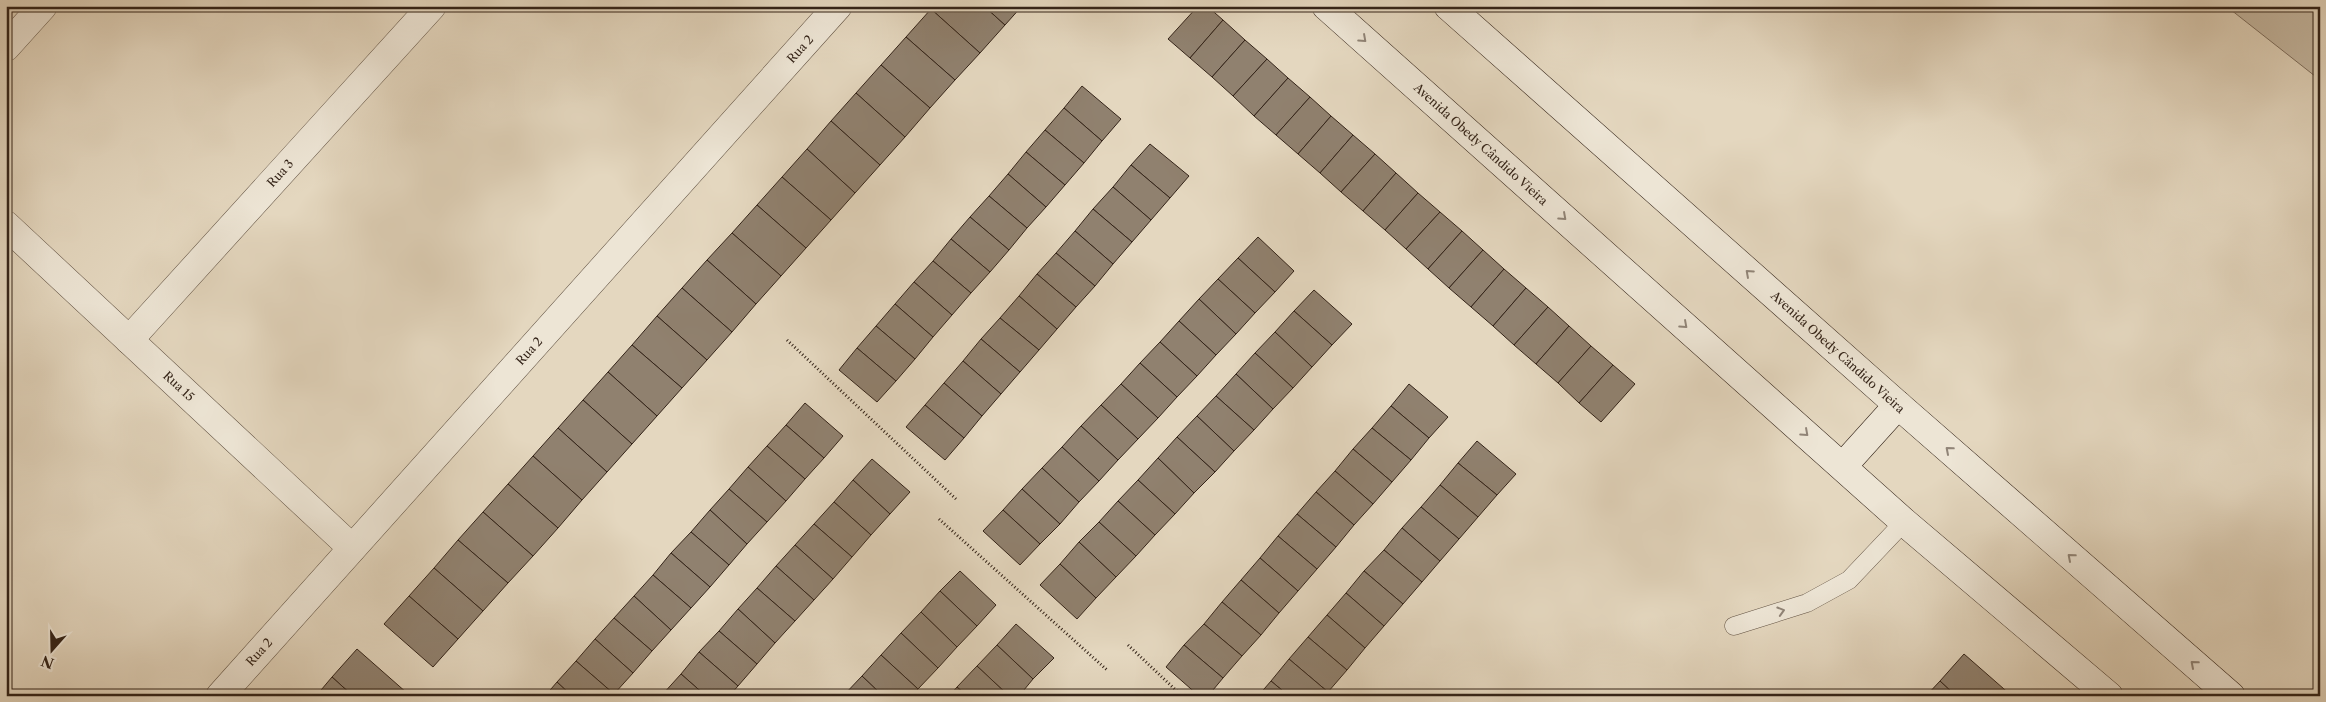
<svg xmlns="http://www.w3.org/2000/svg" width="2326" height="702" font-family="'Libre Caslon Text',serif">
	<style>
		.green { fill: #c6b9a3; stroke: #7d6e5e }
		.building { fill: #90816f; stroke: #342419 }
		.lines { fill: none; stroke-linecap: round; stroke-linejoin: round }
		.lane-casing { stroke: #605142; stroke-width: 19 }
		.street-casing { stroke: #605142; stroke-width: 29 }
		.secondary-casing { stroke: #342419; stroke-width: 29 }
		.path { stroke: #342419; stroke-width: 3; stroke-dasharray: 1 2.5; stroke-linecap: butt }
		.lane { stroke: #ede5d5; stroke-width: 18 }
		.street { stroke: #ede5d5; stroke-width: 28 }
		.secondary { stroke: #ede5d5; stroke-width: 28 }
		.oneway { stroke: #908477 }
		.labels { text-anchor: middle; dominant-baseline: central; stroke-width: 4.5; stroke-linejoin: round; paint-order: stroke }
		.street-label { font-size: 12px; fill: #342419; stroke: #ede5d5 }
	</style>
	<rect width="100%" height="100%" fill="#e4d7bf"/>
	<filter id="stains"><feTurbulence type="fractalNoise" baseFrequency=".004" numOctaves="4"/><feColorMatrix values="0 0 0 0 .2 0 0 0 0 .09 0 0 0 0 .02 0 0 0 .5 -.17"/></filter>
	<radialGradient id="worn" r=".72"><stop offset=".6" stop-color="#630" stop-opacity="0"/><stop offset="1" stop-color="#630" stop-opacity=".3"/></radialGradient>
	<!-- green -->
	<polygon class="green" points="2226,6 2315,6 2320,9 2320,80"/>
	<!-- building -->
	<g class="building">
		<polygon points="933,6 984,6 1005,25 980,53 931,9"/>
		<polygon points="984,6 1022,6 1005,25"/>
		<polygon points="1198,6 1207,6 1223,20 1190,58 1168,39"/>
		<polygon points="931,9 980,53 955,80 906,37"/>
		<polygon points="1223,20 1245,40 1212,77 1190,58"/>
		<polygon points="906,37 955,80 930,108 881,65"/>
		<polygon points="1245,40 1267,59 1233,96 1212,77"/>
		<polygon points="1267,59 1288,78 1254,116 1233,96"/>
		<polygon points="881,65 930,108 905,137 856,93"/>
		<polygon points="1288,78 1310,97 1276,135 1254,116"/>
		<polygon points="1082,86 1121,119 1102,141 1064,108"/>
		<polygon points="856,93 905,137 880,165 831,121"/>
		<polygon points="1310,97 1331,116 1298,154 1276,135"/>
		<polygon points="1064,108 1102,141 1084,163 1045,130"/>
		<polygon points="1331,116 1353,135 1320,173 1298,154"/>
		<polygon points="831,121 880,165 855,193 807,149"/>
		<polygon points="1045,130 1084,163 1065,185 1026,152"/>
		<polygon points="1353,135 1375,154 1341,192 1320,173"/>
		<polygon points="1150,144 1189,176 1170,198 1131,165"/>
		<polygon points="807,149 855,193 831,220 782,177"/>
		<polygon points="1026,152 1065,185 1046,207 1008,174"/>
		<polygon points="1375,154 1396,173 1363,211 1341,192"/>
		<polygon points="1131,165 1170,198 1151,220 1113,187"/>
		<polygon points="1396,173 1418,193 1385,230 1363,211"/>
		<polygon points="1008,174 1046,207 1027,228 989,196"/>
		<polygon points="782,177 831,220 806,248 757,205"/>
		<polygon points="1113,187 1151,220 1132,242 1093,209"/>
		<polygon points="1418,193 1440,212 1406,249 1385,230"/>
		<polygon points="989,196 1027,228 1009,250 970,217"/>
		<polygon points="757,205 806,248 781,276 732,233"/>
		<polygon points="1093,209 1132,242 1113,264 1075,231"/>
		<polygon points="1440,212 1462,231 1428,269 1406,249"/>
		<polygon points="970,217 1009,250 990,272 951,239"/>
		<polygon points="1075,231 1113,264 1095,286 1056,253"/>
		<polygon points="1462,231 1483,250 1449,288 1428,269"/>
		<polygon points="732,233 781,276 756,304 707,260"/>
		<polygon points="1258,237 1294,271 1275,292 1238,258"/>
		<polygon points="951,239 990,272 971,293 933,261"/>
		<polygon points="1483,250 1504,269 1471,307 1449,288"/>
		<polygon points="1056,253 1095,286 1076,307 1037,274"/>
		<polygon points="1238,258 1275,292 1255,313 1218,279"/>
		<polygon points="707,260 756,304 732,332 682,288"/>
		<polygon points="933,261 971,293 952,315 914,282"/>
		<polygon points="1504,269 1526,288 1493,326 1471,307"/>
		<polygon points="1037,274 1076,307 1057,329 1019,296"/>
		<polygon points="1218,279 1255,313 1236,334 1199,299"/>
		<polygon points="914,282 952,315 933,337 895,304"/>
		<polygon points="682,288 732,332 707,360 657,316"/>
		<polygon points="1526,288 1548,307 1514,345 1493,326"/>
		<polygon points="1314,290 1352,324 1332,345 1294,311"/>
		<polygon points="1019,296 1057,329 1039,350 1000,318"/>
		<polygon points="1199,299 1236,334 1216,355 1179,321"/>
		<polygon points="895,304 933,337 915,359 876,326"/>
		<polygon points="1548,307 1569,326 1536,364 1514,345"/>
		<polygon points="1294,311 1332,345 1312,367 1275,332"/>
		<polygon points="657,316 707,360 682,388 632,345"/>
		<polygon points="1000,318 1039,350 1020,372 981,339"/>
		<polygon points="1179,321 1216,355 1197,376 1160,342"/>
		<polygon points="876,326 915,359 896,381 857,348"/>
		<polygon points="1569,326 1591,346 1558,383 1536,364"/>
		<polygon points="1275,332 1312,367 1293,388 1255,353"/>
		<polygon points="981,339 1020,372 1001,394 963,361"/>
		<polygon points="1160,342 1197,376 1177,397 1140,363"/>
		<polygon points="632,345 682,388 657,416 608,372"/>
		<polygon points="1591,346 1613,365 1579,403 1558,383"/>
		<polygon points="857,348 896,381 877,402 839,370"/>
		<polygon points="1255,353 1293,388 1273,409 1236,374"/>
		<polygon points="963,361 1001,394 982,416 944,383"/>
		<polygon points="1140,363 1177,397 1158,418 1121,384"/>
		<polygon points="1613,365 1635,384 1601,422 1579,403"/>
		<polygon points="608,372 657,416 632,444 583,400"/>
		<polygon points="1236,374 1273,409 1254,430 1216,396"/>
		<polygon points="944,383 982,416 964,438 925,405"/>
		<polygon points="1121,384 1158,418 1138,439 1101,405"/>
		<polygon points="1409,384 1448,417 1429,438 1391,406"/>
		<polygon points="1216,396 1254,430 1234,451 1197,416"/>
		<polygon points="583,400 632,444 607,472 558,428"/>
		<polygon points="805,403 843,436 824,458 786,425"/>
		<polygon points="925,405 964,438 945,460 906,427"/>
		<polygon points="1101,405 1138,439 1118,460 1081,426"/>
		<polygon points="1391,406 1429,438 1411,460 1372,428"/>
		<polygon points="1197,416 1234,451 1215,472 1177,437"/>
		<polygon points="786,425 824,458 805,479 767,446"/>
		<polygon points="1081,426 1118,460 1099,481 1062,447"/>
		<polygon points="558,428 607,472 582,500 533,456"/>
		<polygon points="1372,428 1411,460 1392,482 1353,449"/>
		<polygon points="1177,437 1215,472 1194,493 1158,458"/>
		<polygon points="1477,441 1516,474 1497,495 1458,463"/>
		<polygon points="767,446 805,479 786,501 748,467"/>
		<polygon points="1062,447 1099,481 1079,502 1042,468"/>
		<polygon points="1353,449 1392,482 1373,504 1335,471"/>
		<polygon points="533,456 582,500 558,528 508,484"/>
		<polygon points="1158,458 1194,493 1175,514 1138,480"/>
		<polygon points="872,459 910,492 890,514 853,480"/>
		<polygon points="1458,463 1497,495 1478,517 1440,485"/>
		<polygon points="748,467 786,501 767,522 729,489"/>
		<polygon points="1042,468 1079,502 1060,524 1022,489"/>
		<polygon points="1335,471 1373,504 1354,525 1316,492"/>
		<polygon points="853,480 890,514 871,535 834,502"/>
		<polygon points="1138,480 1175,514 1155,535 1118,501"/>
		<polygon points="508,484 558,528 533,556 483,512"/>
		<polygon points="1440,485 1478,517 1459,539 1421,507"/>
		<polygon points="729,489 767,522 747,544 710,510"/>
		<polygon points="1022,489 1060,524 1040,544 1003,510"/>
		<polygon points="1316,492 1354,525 1336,547 1297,514"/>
		<polygon points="1118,501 1155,535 1136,556 1099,522"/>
		<polygon points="834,502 871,535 852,557 814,524"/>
		<polygon points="1421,507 1459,539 1440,561 1402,528"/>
		<polygon points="710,510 747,544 729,565 691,532"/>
		<polygon points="1003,510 1040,544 1020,565 983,531"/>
		<polygon points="483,512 533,556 508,583 458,540"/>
		<polygon points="1297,514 1336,547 1317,569 1278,536"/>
		<polygon points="1099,522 1136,556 1116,577 1079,542"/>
		<polygon points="814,524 852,557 833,579 795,545"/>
		<polygon points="1402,528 1440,561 1422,582 1384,550"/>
		<polygon points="691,532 729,565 710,587 671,553"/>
		<polygon points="1278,536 1317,569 1298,591 1260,558"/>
		<polygon points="458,540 508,583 483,611 434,568"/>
		<polygon points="1079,542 1116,577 1096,598 1060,564"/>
		<polygon points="795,545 833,579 814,600 776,566"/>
		<polygon points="1384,550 1422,582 1403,604 1364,571"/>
		<polygon points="671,553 710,587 691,608 653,575"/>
		<polygon points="1260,558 1298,591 1279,613 1241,580"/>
		<polygon points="1060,564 1096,598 1077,619 1040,585"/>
		<polygon points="776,566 814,600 795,621 757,588"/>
		<polygon points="434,568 483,611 458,639 409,596"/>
		<polygon points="960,571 996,605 977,626 940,591"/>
		<polygon points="1364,571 1403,604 1384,626 1346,593"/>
		<polygon points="653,575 691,608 671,630 634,596"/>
		<polygon points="1241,580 1279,613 1261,635 1222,602"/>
		<polygon points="757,588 795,621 775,643 738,609"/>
		<polygon points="940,591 977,626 957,647 921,612"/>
		<polygon points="1346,593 1384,626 1365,648 1327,615"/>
		<polygon points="409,596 458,639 433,667 384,624"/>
		<polygon points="634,596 671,630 652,651 614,618"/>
		<polygon points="1222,602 1261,635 1242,656 1204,624"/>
		<polygon points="738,609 775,643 757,664 719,631"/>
		<polygon points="921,612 957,647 938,668 901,633"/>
		<polygon points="1327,615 1365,648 1347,670 1308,637"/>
		<polygon points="614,618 652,651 633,673 595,639"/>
		<polygon points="1016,624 1054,658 1033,679 997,645"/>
		<polygon points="1204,624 1242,656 1223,678 1184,645"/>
		<polygon points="719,631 757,664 738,686 699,652"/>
		<polygon points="901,633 938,668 918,689 881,655"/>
		<polygon points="1308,637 1347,670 1328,692 1289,659"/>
		<polygon points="595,639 633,673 614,694 576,661"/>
		<polygon points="997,645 1033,679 1019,696 1009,696 977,666"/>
		<polygon points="1184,645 1223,678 1208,696 1199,696 1166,667"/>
		<polygon points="357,649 407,693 404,696 353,696 332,677"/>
		<polygon points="699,652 738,686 729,696 706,696 681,674"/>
		<polygon points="1964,654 2012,696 1956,696 1940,681"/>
		<polygon points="881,655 918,689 912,696 883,696 862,676"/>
		<polygon points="1289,659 1328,692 1324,696 1289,696 1271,681"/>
		<polygon points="576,661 614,694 612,696 572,696 557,682"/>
		<polygon points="977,666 1009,696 967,696 957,687"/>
		<polygon points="681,674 706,696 662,695"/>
		<polygon points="862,676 883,696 843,696"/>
		<polygon points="332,677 353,696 316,696"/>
		<polygon points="1271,681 1289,696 1258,696"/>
		<polygon points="1940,681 1956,696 1926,696"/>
		<polygon points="557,682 572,696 545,696"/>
		<polygon points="957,687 967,696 949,696"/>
	</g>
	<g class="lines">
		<defs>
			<polyline id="lane" points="1734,626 1807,603 1849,580 1904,522"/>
			<g id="street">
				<polyline points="6,47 43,6"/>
				<polyline points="6,225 352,548"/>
				<polyline points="129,340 432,6"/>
				<polyline points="220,696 838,6"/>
			</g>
			<g id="secondary">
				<polyline points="1326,6 1904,522 2109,696"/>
				<polyline points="1448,6 1898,405 2231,696"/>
				<polyline points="1843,466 1898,405"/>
			</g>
		</defs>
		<!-- lane casing -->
		<use href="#lane" class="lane-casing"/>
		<!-- street casing -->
		<use href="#street" class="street-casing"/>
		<!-- secondary casing -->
		<use href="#secondary" class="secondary-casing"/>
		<!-- path -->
		<g class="path">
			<polyline points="787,340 956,499"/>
			<polyline points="939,519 1107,670"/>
			<polyline points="1128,645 1182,696"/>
		</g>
		<!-- lane -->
		<use href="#lane" class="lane"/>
		<!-- street -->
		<use href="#street" class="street"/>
		<!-- secondary -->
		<use href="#secondary" class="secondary"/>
	</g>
	<!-- one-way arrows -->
	<defs><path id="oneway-chevron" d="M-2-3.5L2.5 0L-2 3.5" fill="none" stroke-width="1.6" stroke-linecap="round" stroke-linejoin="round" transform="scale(1.25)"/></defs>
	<g class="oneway">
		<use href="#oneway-chevron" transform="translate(1363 39) rotate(42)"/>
		<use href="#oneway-chevron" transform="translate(1563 217) rotate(42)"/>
		<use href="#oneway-chevron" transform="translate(1749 273) rotate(-138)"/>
		<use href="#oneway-chevron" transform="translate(1684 325) rotate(42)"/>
		<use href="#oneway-chevron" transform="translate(1805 433) rotate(42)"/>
		<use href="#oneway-chevron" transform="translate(1949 450) rotate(-139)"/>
		<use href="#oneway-chevron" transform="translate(2071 557) rotate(-139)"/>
		<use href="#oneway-chevron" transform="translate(1781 611) rotate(-17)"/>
		<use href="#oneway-chevron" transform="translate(2194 664) rotate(-139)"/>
	</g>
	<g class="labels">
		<!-- street labels -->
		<g class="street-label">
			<text transform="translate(800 49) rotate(-48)">Rua 2</text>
			<text transform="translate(1481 144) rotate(42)">Avenida Obedy Cândido Vieira</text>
			<text transform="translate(280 173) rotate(-48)">Rua 3</text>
			<text transform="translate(529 351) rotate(-48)">Rua 2</text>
			<text transform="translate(1838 352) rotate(42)">Avenida Obedy Cândido Vieira</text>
			<text transform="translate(179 386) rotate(43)">Rua 15</text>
			<text transform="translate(259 652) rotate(-48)">Rua 2</text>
		</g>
	</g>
	<!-- margin -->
	<rect width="2326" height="702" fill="none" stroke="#e4d7bf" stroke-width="25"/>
	<rect x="8" y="8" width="2311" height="687" fill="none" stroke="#342419" stroke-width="2.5"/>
	<rect x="12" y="12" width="2301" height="677" fill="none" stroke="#342419"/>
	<!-- north arrow -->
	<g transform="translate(52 650) rotate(200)" stroke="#ede5d5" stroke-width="4" paint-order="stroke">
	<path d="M0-4L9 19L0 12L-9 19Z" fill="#342419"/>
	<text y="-8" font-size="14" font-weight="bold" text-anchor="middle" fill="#342419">N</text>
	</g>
	<rect width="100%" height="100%" filter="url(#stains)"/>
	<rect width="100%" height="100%" fill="url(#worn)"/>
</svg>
